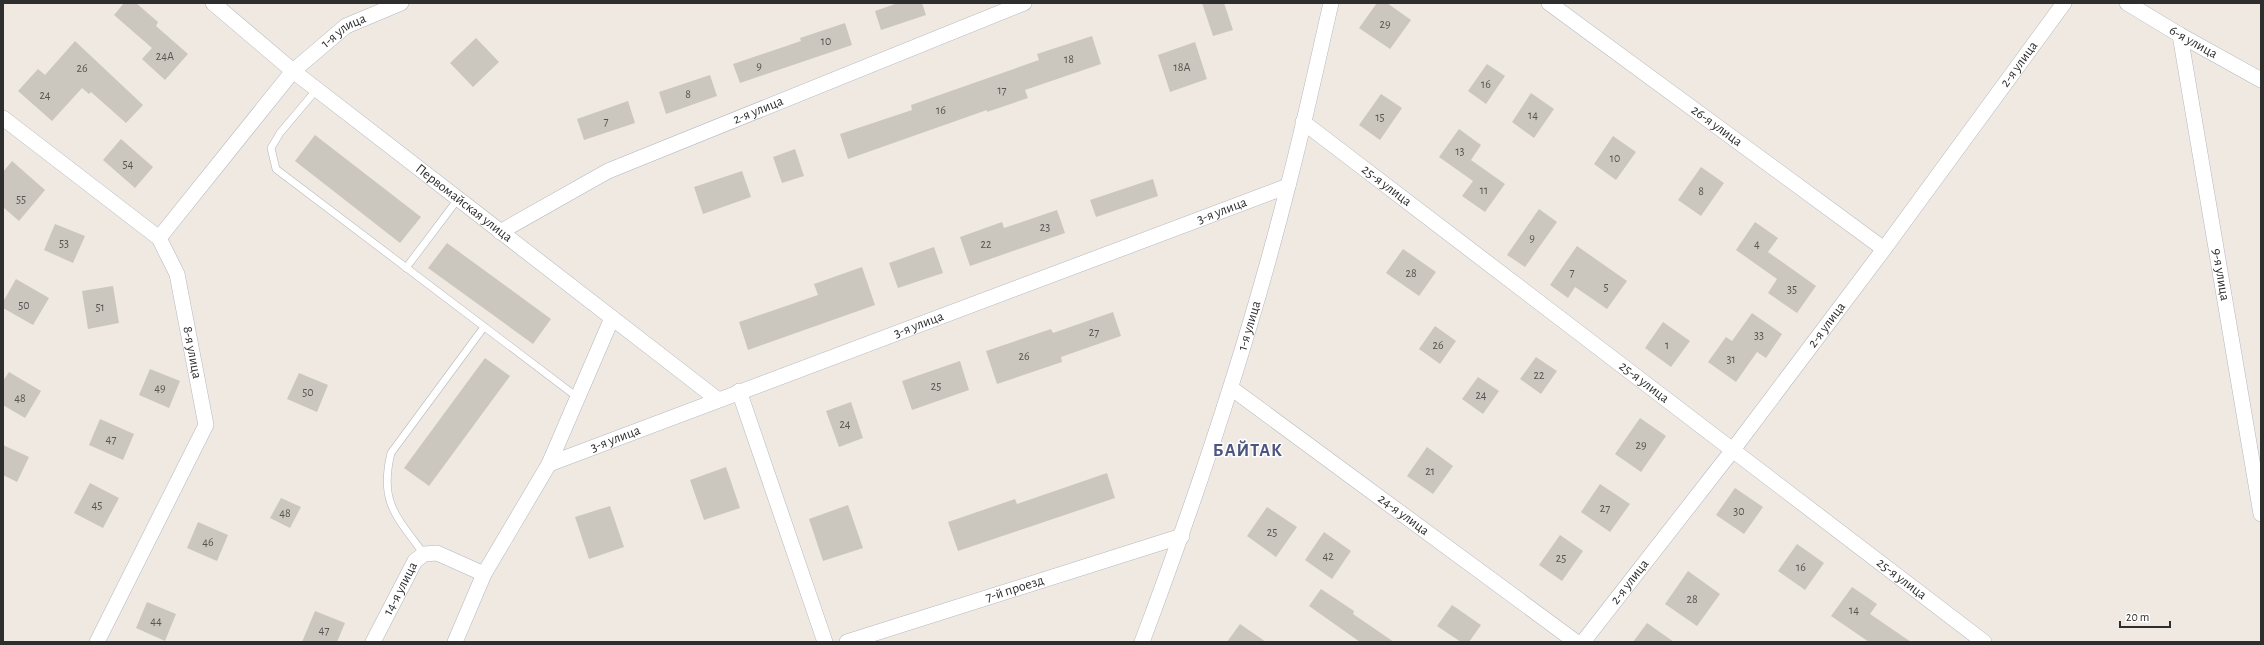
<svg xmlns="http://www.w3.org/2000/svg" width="2264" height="645" font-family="'Alegreya Sans',sans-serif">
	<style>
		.building { fill: #cbc7bf }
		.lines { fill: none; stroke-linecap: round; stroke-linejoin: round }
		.lane-casing { stroke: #b4b7c1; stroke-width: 8 }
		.street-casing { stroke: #b4b7c1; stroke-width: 16 }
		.lane { stroke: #fff; stroke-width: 7 }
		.street { stroke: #fff; stroke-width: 15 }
		.labels { text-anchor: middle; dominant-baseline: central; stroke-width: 3; stroke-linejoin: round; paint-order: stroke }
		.number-label { font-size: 12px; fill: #555452 }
		.street-label { font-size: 14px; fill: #2e2e2e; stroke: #fff }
		.district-label { font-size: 18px; font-weight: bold; letter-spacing: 1px; fill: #4d5680; stroke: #fff }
	</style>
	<rect width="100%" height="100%" fill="#efe9e1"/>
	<!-- building -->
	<g class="building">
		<polygon points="124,3 136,3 158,22 156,26 188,54 165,80 142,59 152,48 114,15"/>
		<polygon points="898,3 922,3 926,15 881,30 875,11"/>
		<polygon points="1202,3 1224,3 1233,30 1213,36"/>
		<polygon points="1377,3 1387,3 1411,20 1390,49 1359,28"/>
		<polygon points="845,23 852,45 740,83 733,64 801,41 800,38"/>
		<polygon points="1092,36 1101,64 1025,90 1028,98 987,112 987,110 848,159 840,134 912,110 911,105 1039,60 1037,54"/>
		<polygon points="476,38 499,62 473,87 450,63"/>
		<polygon points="75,41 143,105 126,123 91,92 89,94 82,88 52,121 18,91 38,69 45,75"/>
		<polygon points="1195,42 1207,79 1170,92 1158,55"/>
		<polygon points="1487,64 1505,76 1486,104 1468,91"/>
		<polygon points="710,75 717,96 666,114 659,92"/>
		<polygon points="1531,93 1554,109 1534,138 1512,122"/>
		<polygon points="1381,94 1402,108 1380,140 1359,125"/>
		<polygon points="628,101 635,123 584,140 577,119"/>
		<polygon points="1459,129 1481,145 1471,160 1505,184 1485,212 1462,196 1473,181 1439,157"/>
		<polygon points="315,135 421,217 400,243 295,161"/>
		<polygon points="1613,136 1636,152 1616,180 1594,164"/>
		<polygon points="121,139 153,167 135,188 103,160"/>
		<polygon points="795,149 804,176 782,183 773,157"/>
		<polygon points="12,161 45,190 19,221 3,207 3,172"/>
		<polygon points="1701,167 1724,183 1701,216 1678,200"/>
		<polygon points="742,171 751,197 703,214 694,187"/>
		<polygon points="1153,179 1158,196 1096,217 1090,200"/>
		<polygon points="1539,209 1557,222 1525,267 1507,255"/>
		<polygon points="1057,210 1065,233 970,266 960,237 1002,222 1004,228"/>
		<polygon points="1755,222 1778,238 1768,252 1816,286 1797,313 1768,293 1777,279 1736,250"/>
		<polygon points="55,224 85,236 73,263 44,250"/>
		<polygon points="447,243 551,319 533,344 428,268"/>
		<polygon points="1577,246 1627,281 1607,309 1575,287 1568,298 1550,285"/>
		<polygon points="934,247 943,273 898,288 889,263"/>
		<polygon points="1403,249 1436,272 1419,296 1386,273"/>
		<polygon points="862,267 875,305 748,350 739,322 818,295 814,284"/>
		<polygon points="16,279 49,298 33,325 3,308 3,302"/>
		<polygon points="113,286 119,323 88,329 82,291"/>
		<polygon points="1113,312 1121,336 1061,357 1062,362 997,384 986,351 1051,329 1053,333"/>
		<polygon points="1752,313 1782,334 1766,358 1757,352 1736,382 1708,362 1726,337 1732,341"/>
		<polygon points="1663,322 1690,341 1671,367 1645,348"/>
		<polygon points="1435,326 1456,341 1440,364 1419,349"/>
		<polygon points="1536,357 1557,371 1541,394 1520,379"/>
		<polygon points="485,358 510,376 429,486 404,468"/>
		<polygon points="960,361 969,390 912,410 902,381"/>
		<polygon points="150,369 180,381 169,408 139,395"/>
		<polygon points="9,372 41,391 25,418 3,405 3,381"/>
		<polygon points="299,373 328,385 317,412 287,399"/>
		<polygon points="1478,377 1499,391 1483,414 1462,399"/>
		<polygon points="851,402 863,438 839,447 826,411"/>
		<polygon points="1640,418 1666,436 1641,472 1615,454"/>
		<polygon points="100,419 134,434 123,460 89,445"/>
		<polygon points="3,445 29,457 17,482 3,475"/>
		<polygon points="1427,447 1453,466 1433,494 1407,476"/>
		<polygon points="726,467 740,508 704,520 690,480"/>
		<polygon points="1107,473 1115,498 958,551 948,522 1015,499 1017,504"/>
		<polygon points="90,483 119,498 103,528 74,513"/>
		<polygon points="1600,484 1630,504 1610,532 1581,512"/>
		<polygon points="1735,488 1763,507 1744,534 1716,515"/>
		<polygon points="281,498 301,507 290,528 270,518"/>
		<polygon points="848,505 863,548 823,561 809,519"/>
		<polygon points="610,506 624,547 589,559 575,517"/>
		<polygon points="1267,507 1297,527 1276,557 1247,536"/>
		<polygon points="198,522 228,535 217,561 187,548"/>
		<polygon points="1324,532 1351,551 1332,579 1305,560"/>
		<polygon points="1560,535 1583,551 1562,581 1539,565"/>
		<polygon points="1797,544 1824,563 1805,590 1778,571"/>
		<polygon points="1688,571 1720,594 1697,626 1665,604"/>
		<polygon points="1852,587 1877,604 1870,614 1911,642 1869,642 1831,616"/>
		<polygon points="1321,589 1354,611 1353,614 1394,642 1360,642 1309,606"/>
		<polygon points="147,602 176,614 165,641 136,628"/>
		<polygon points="1452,605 1481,625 1469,642 1461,642 1437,626"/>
		<polygon points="315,611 345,623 337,642 302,642"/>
		<polygon points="1647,623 1674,642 1633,642"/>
		<polygon points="1240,624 1266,642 1227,642"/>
	</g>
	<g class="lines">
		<defs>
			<g id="lane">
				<polyline points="317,89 280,133 271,148 276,169 577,397"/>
				<polyline points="406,268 458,199"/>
				<path d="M 424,554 C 396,516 379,502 391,453 L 484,327"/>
			</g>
			<g id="street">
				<path id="s1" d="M 213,3 L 293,71 L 717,399"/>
				<path id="s2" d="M 1549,3 L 1884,249"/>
				<path id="s3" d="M 2127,3 L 2180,35 L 2261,80"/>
				<path id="s4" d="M 2180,35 L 2261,514"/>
				<path id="s5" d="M 3,118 L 159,238 L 177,274 L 206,425 L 97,642"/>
				<path id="s6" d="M 1303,122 L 1984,642"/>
				<path id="s7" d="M 500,232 L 608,171 L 1024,3"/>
				<path id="s8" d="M 159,238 L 293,71 L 346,26 L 401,3"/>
				<path id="s9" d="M 1231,388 L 1576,642"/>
				<polyline points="739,391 825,642"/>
				<path id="s10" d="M 549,464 L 1288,186"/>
				<path id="s11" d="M 373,642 L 415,561 L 424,554 L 437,553 L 484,574"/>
				<polyline points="455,642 484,574 549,464 612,318"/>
				<path id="s12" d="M 847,642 L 1182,536"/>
				<path id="s13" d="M 1142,642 C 1198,493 1249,341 1288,186 C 1304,125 1317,64 1331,3"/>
				<path id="s14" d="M 1583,642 L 1732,451 L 1884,249 L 2064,3"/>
			</g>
		</defs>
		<!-- lane casing -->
		<use href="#lane" class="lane-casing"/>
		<!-- street casing -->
		<use href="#street" class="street-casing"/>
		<!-- lane -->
		<use href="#lane" class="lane"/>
		<!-- street -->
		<use href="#street" class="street"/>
	</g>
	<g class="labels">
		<!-- number labels -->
		<g class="number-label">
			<text x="1385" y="24">29</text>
			<text x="826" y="41">10</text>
			<text x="165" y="56">24А</text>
			<text x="1069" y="59">18</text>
			<text x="759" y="66">9</text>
			<text x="1182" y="67">18А</text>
			<text x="82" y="68">26</text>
			<text x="1486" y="84">16</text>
			<text x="1002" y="90">17</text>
			<text x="688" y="94">8</text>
			<text x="45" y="95">24</text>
			<text x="941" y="110">16</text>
			<text x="1533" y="115">14</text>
			<text x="1380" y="117">15</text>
			<text x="606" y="121">7</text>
			<text x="1460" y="151">13</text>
			<text x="1615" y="158">10</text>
			<text x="128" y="164">54</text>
			<text x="1484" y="190">11</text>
			<text x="1701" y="191">8</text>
			<text x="21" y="199">55</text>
			<text x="1045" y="227">23</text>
			<text x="1532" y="238">9</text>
			<text x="64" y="243">53</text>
			<text x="986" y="244">22</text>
			<text x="1757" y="244">4</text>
			<text x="1572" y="272">7</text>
			<text x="1411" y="273">28</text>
			<text x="1606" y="287">5</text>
			<text x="1792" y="289">35</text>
			<text x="24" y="305">50</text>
			<text x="100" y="307">51</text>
			<text x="1094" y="332">27</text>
			<text x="1759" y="335">33</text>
			<text x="1438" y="345">26</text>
			<text x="1667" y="345">1</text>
			<text x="1024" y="356">26</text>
			<text x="1731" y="359">31</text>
			<text x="1539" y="375">22</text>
			<text x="936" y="386">25</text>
			<text x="160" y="388">49</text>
			<text x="308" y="392">50</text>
			<text x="1481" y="395">24</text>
			<text x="20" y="398">48</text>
			<text x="845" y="424">24</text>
			<text x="111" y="439">47</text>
			<text x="1641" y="445">29</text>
			<text x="1430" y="471">21</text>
			<text x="97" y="505">45</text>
			<text x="1605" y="508">27</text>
			<text x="1739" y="511">30</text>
			<text x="285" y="513">48</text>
			<text x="1272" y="532">25</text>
			<text x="208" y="542">46</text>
			<text x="1328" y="556">42</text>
			<text x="1561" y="558">25</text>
			<text x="1801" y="567">16</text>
			<text x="1692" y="599">28</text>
			<text x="1854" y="610">14</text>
			<text x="156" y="621">44</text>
			<text x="324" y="630">47</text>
		</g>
		<!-- street labels -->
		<g class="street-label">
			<text stroke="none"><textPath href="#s8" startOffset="279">1-я улица</textPath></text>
			<text stroke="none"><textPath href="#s3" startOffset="77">6-я улица</textPath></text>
			<text stroke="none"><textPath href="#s14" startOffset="724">2-я улица</textPath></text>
			<text stroke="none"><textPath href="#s7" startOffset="286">2-я улица</textPath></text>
			<text stroke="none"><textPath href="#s2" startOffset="208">26-я улица</textPath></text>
			<text stroke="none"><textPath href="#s6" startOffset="105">25-я улица</textPath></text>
			<text stroke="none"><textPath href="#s1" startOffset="321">Первомайская улица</textPath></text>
			<text stroke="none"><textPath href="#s10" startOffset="719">3-я улица</textPath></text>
			<text stroke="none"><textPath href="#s4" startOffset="243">9-я улица</textPath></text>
			<text stroke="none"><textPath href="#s10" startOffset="395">3-я улица</textPath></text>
			<text stroke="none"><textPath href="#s14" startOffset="400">2-я улица</textPath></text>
			<text stroke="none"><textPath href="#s13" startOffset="334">1-я улица</textPath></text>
			<text stroke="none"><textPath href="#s5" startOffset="317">8-я улица</textPath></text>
			<text stroke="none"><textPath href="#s6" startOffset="429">25-я улица</textPath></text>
			<text stroke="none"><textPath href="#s10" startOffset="71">3-я улица</textPath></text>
			<text stroke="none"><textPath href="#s9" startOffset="214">24-я улица</textPath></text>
			<text stroke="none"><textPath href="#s6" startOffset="753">25-я улица</textPath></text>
			<text stroke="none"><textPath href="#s14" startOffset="76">2-я улица</textPath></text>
			<text stroke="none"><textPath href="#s12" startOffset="176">7-й проезд</textPath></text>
			<text stroke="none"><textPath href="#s11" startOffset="60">14-я улица</textPath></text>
		</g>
		<!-- district labels -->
		<g class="district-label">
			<text x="1248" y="451">БАЙТАК</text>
		</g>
	</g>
	<!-- border -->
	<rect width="2264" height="645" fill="none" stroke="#2e2e2e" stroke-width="8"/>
	<!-- scale -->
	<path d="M2120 621v6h50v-6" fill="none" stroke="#2e2e2e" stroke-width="2"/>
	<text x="2126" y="621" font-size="12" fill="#2e2e2e" stroke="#ffffff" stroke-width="3" paint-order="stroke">20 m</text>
</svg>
